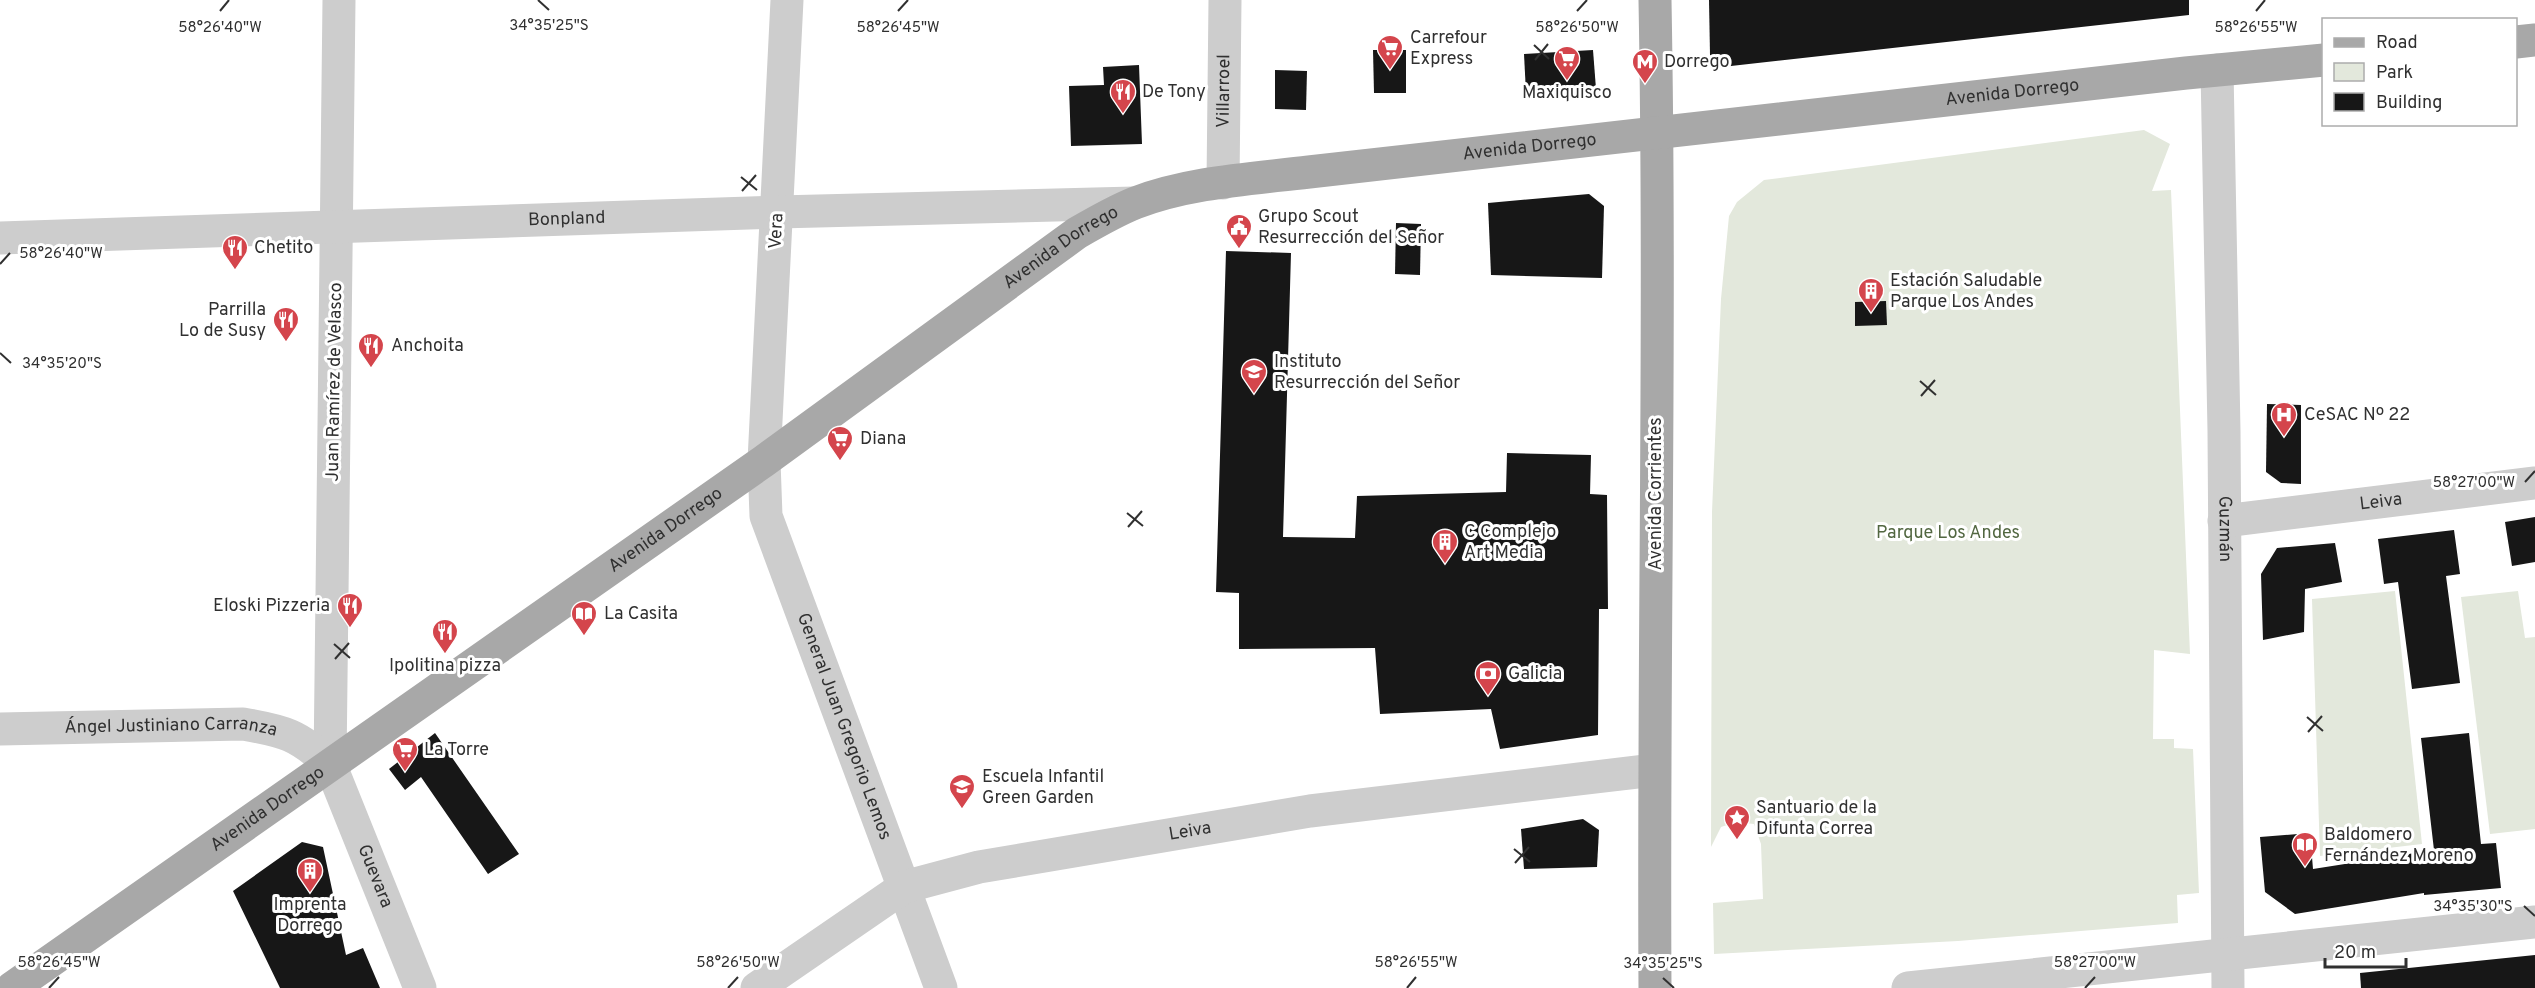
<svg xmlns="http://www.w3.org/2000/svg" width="2535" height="988" font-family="Overpass,sans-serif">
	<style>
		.green { fill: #e3e8dc }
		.building { fill: #171717 }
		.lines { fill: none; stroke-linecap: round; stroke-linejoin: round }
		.minor { stroke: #cdcdcd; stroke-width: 33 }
		.major { stroke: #a8a8a8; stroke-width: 33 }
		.ticks { fill: none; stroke: #303030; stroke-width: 2 }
		.labels { text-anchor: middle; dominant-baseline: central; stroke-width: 6; stroke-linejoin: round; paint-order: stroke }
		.poi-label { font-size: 18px; fill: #303030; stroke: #fff; text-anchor: start }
		.street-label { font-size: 18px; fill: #303030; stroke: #fff }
		.park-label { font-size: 18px; fill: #526741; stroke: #fff }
		.ticks-label { font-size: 15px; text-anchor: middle; fill: #303030; stroke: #fff; stroke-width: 6; stroke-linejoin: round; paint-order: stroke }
	</style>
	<rect width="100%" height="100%" fill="#fff"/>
	<!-- green -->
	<g class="green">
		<polygon points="2144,130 2170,144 2152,191 2171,190 2190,654 2154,650 2153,739 2174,739 2174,748 2193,749 2199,893 2177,895 2178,923 1958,941 1714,954 1713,903 1763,899 1761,844 1754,824 1736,822 1721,827 1711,847 1712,512 1721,299 1729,216 1737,202 1764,180"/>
		<polygon points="2395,591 2422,844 2320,856 2312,599"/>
		<polygon points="2518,591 2525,638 2535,637 2535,829 2490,834 2461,597"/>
	</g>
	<!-- building -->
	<g class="building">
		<polygon points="1709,0 2189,0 2189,15 1722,67 1710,55"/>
		<polygon points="1373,50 1406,50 1406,93 1374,93"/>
		<polygon points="1593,50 1596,89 1526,93 1524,54"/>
		<polygon points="1139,65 1142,144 1071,146 1069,86 1104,85 1103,67"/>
		<polygon points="1275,70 1307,71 1306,110 1275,109"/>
		<polygon points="1589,194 1604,206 1602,278 1491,275 1488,203"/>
		<polygon points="1396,223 1421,224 1420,275 1395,274"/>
		<polygon points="1226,251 1291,253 1283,537 1355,538 1357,496 1506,492 1507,453 1591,455 1590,494 1607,495 1608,609 1599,609 1598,735 1500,749 1491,709 1380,714 1375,648 1239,649 1239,593 1216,592"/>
		<polygon points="1886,301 1887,325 1855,326 1855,302"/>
		<polygon points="2267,404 2301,405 2301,484 2281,483 2266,472"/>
		<polygon points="2535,517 2535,562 2512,566 2505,522"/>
		<polygon points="2454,530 2460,574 2446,576 2460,683 2412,689 2398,582 2384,584 2378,539"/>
		<polygon points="2335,543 2342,582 2305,589 2304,632 2263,640 2261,574 2277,548"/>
		<polygon points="435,733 519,854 488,874 421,777 405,790 389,769"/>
		<polygon points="2469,733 2481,844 2496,843 2501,888 2424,895 2424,893 2295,914 2265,892 2260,837 2310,833 2313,869 2434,850 2421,738"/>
		<polygon points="1583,819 1599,830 1597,867 1524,869 1521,829"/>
		<polygon points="302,842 323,847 346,955 363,948 380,988 280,988 233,891"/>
		<polygon points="2535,955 2535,988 2361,988 2360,973"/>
	</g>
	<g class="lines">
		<!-- minor -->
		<g class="minor">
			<path id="s1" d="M 339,0 L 330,764 L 420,988"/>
			<path id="s2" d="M 787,0 L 764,461 L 766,516 L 941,988"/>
			<path id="s3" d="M 2217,70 L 2224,431 L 2228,988"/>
			<path id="s4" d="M 1223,183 L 1225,0"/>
			<path id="s5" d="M 0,238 L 778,212 L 1134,203"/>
			<path id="s6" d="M 2224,521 L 2535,483"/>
			<path id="s7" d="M 0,729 L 243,724 C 285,731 298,735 330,764"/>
			<path id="s8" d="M 757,988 L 904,887 L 979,867 L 1310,811 L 1654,770"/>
			<polyline points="1908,988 2535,922"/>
		</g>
		<!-- major -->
		<g class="major">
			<path d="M 1655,0 C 1661,329 1653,659 1655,988"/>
			<polyline points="2516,42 2535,40"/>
			<path id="s9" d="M 12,988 L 764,461 L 1077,233 C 1096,222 1115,211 1135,203 C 1190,182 1251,179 1309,172 L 2186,73 L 2324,60"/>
		</g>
	</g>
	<!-- ticks -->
	<path class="ticks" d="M 538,0 L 549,10M 220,11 L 229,0M 898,11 L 908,0M 1577,11 L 1587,0M 2256,11 L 2265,0M 1534,45 L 1549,59M 1535,60 L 1548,44M 741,177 L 757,190M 742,191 L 756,175M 0,264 L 10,253M 0,353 L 11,363M 1920,381 L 1936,395M 1921,396 L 1935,380M 2525,482 L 2535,471M 1127,513 L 1143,526M 1128,527 L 1142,511M 334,644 L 350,658M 335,659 L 349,643M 2307,717 L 2323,731M 2308,732 L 2322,716M 1514,849 L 1530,862M 1515,863 L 1529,847M 2524,906 L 2535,916M 1663,978 L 1674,988M 49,988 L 59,977M 728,988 L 738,977M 1407,988 L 1416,977M 2085,988 L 2095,977"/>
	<!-- icons -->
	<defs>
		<symbol id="supermarket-pin" viewBox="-11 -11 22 30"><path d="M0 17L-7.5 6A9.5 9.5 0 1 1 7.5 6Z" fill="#d4454c" stroke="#fff"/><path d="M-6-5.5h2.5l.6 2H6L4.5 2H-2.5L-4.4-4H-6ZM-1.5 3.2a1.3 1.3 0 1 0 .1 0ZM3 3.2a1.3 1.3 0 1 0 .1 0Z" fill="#fff"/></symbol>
		<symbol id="metro-pin" viewBox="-11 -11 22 30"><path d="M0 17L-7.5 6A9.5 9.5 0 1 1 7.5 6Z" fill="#d4454c" stroke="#fff"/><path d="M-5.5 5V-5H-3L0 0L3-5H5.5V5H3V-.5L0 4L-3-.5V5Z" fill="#fff"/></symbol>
		<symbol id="restaurant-pin" viewBox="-11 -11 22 30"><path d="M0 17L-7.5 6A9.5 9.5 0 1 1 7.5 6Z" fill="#d4454c" stroke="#fff"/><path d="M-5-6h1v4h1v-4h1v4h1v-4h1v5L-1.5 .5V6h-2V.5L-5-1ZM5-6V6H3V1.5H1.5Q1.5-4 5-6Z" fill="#fff"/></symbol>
		<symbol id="civic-pin" viewBox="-11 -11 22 30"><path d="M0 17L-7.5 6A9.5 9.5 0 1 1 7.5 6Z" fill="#d4454c" stroke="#fff"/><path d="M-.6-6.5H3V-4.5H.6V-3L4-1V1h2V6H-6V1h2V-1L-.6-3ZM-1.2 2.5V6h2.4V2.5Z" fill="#fff"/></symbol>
		<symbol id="building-pin" viewBox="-11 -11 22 30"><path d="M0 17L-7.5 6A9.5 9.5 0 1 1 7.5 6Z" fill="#d4454c" stroke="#fff"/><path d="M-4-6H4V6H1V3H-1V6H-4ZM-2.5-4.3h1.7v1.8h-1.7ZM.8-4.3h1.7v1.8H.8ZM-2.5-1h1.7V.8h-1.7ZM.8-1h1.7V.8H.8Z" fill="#fff"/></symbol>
		<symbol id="school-pin" viewBox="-11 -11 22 30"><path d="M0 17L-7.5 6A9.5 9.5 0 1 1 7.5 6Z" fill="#d4454c" stroke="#fff"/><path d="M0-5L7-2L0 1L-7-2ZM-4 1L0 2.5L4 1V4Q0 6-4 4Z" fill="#fff"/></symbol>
		<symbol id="hospital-pin" viewBox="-11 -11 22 30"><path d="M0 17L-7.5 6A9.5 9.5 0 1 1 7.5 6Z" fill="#d4454c" stroke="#fff"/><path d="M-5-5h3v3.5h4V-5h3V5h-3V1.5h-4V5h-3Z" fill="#fff"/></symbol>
		<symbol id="library-pin" viewBox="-11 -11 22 30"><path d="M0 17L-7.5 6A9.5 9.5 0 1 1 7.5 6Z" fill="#d4454c" stroke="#fff"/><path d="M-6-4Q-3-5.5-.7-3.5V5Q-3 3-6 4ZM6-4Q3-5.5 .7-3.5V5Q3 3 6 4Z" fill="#fff"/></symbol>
		<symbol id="bank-pin" viewBox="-11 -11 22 30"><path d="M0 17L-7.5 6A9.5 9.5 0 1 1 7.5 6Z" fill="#d4454c" stroke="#fff"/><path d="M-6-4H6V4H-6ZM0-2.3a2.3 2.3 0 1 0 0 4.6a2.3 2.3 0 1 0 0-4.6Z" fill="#fff"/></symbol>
		<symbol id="sight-pin" viewBox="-11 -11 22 30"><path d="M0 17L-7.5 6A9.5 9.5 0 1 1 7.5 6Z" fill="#d4454c" stroke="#fff"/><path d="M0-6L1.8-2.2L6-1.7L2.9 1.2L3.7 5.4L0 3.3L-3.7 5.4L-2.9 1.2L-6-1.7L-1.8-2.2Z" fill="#fff"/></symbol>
	</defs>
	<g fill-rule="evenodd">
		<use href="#supermarket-pin" x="1375" y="33" width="30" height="40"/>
		<use href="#supermarket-pin" x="1552" y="44" width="30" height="40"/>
		<use href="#metro-pin" x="1630" y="47" width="30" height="40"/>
		<use href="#restaurant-pin" x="1108" y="77" width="30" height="40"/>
		<use href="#civic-pin" x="1224" y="212" width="30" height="40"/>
		<use href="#restaurant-pin" x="220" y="233" width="30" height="40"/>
		<use href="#building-pin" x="1856" y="276" width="30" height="40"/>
		<use href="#restaurant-pin" x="271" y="305" width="30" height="40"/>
		<use href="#restaurant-pin" x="356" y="331" width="30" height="40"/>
		<use href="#school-pin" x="1239" y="357" width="30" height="40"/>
		<use href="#hospital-pin" x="2269" y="400" width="30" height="40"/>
		<use href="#supermarket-pin" x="825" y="424" width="30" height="40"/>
		<use href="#building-pin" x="1430" y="527" width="30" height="40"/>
		<use href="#restaurant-pin" x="335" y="591" width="30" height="40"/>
		<use href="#library-pin" x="569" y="599" width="30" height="40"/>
		<use href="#restaurant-pin" x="430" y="617" width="30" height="40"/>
		<use href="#bank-pin" x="1473" y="659" width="30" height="40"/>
		<use href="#supermarket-pin" x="390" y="735" width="30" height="40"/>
		<use href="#school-pin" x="947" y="772" width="30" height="40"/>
		<use href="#sight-pin" x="1722" y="803" width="30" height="40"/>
		<use href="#library-pin" x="2290" y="830" width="30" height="40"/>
		<use href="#building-pin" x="295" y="856" width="30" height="40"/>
	</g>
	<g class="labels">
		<!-- poi labels -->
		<g class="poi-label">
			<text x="1410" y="38">Carrefour<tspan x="1410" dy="21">Express</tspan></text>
			<text x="1664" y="62">Dorrego</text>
			<text x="1142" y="92">De Tony</text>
			<text x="1567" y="93" text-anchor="middle">Maxiquisco</text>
			<text x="1258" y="217">Grupo Scout<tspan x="1258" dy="21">Resurrección del Señor</tspan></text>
			<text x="254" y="248">Chetito</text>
			<text x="1890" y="281">Estación Saludable<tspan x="1890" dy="21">Parque Los Andes</tspan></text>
			<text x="266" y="310" text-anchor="end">Parrilla<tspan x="266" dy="21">Lo de Susy</tspan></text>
			<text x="391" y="346">Anchoita</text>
			<text x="1274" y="362">Instituto<tspan x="1274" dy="21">Resurrección del Señor</tspan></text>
			<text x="2304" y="415">CeSAC Nº 22</text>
			<text x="860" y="439">Diana</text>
			<text x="1464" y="532">C Complejo<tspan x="1464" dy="21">Art Media</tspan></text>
			<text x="330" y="606" text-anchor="end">Eloski Pizzeria</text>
			<text x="604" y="614">La Casita</text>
			<text x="445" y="666" text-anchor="middle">Ipolitina pizza</text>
			<text x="1508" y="674">Galicia</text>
			<text x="424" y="750">La Torre</text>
			<text x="982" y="777">Escuela Infantil<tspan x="982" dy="21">Green Garden</tspan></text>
			<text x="1756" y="808">Santuario de la<tspan x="1756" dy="21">Difunta Correa</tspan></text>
			<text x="2324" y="835">Baldomero<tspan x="2324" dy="21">Fernández Moreno</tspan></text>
			<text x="310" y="905" text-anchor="middle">Imprenta<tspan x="310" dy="21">Dorrego</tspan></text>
		</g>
		<!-- street labels -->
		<g class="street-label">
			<text stroke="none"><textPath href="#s4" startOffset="92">Villarroel</textPath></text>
			<text stroke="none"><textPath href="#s9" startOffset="2256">Avenida Dorrego</textPath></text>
			<text stroke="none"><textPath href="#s9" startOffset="1770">Avenida Dorrego</textPath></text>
			<text stroke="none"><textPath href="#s5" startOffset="567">Bonpland</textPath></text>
			<text transform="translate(777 231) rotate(-87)">Vera</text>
			<text stroke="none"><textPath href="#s9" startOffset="1284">Avenida Dorrego</textPath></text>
			<text transform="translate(335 382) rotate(-89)">Juan Ramírez de Velasco</text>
			<text transform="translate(1656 494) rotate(-90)">Avenida Corrientes</text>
			<text stroke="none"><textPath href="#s6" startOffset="158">Leiva</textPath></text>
			<text stroke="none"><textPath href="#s3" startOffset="459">Guzmán</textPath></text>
			<text stroke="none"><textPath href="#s9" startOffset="798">Avenida Dorrego</textPath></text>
			<text stroke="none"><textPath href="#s2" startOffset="741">General Juan Gregorio Lemos</textPath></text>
			<text stroke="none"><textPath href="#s7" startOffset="171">Ángel Justiniano Carranza</textPath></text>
			<text stroke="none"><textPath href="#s9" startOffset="312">Avenida Dorrego</textPath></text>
			<text stroke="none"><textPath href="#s8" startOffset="470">Leiva</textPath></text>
			<text stroke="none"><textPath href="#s1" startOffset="885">Guevara</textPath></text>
		</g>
		<!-- park labels -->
		<g class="park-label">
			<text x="1948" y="533">Parque Los Andes</text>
		</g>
	</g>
	<g class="ticks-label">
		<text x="549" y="30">34°35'25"S</text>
		<text x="220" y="32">58°26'40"W</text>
		<text x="898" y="32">58°26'45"W</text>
		<text x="1577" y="32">58°26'50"W</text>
		<text x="2256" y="32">58°26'55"W</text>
		<text x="61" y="258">58°26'40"W</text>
		<text x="62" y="368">34°35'20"S</text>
		<text x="2474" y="487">58°27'00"W</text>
		<text x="2473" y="911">34°35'30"S</text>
		<text x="59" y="967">58°26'45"W</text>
		<text x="738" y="967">58°26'50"W</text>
		<text x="1416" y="967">58°26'55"W</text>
		<text x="2095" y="967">58°27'00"W</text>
		<text x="1663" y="968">34°35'25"S</text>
	</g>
	<!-- legend -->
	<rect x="2322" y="18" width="195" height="108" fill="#ffffff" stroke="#acacac" stroke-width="1.5"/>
	<rect x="2334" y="38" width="30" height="9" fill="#a8a8a8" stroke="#acacac" stroke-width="1.5"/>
	<text x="2376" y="48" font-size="18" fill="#303030">Road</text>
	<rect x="2334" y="63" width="30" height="18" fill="#e3e8dc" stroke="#acacac" stroke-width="1.5"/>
	<text x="2376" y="78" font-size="18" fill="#303030">Park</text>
	<rect x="2334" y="93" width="30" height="18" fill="#171717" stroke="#acacac" stroke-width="1.5"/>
	<text x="2376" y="108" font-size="18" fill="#303030">Building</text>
	<!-- scale -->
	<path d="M2325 958v9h81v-9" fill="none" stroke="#303030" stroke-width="3"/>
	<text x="2334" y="958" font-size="18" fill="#303030" stroke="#ffffff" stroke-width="4.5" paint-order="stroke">20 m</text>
</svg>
